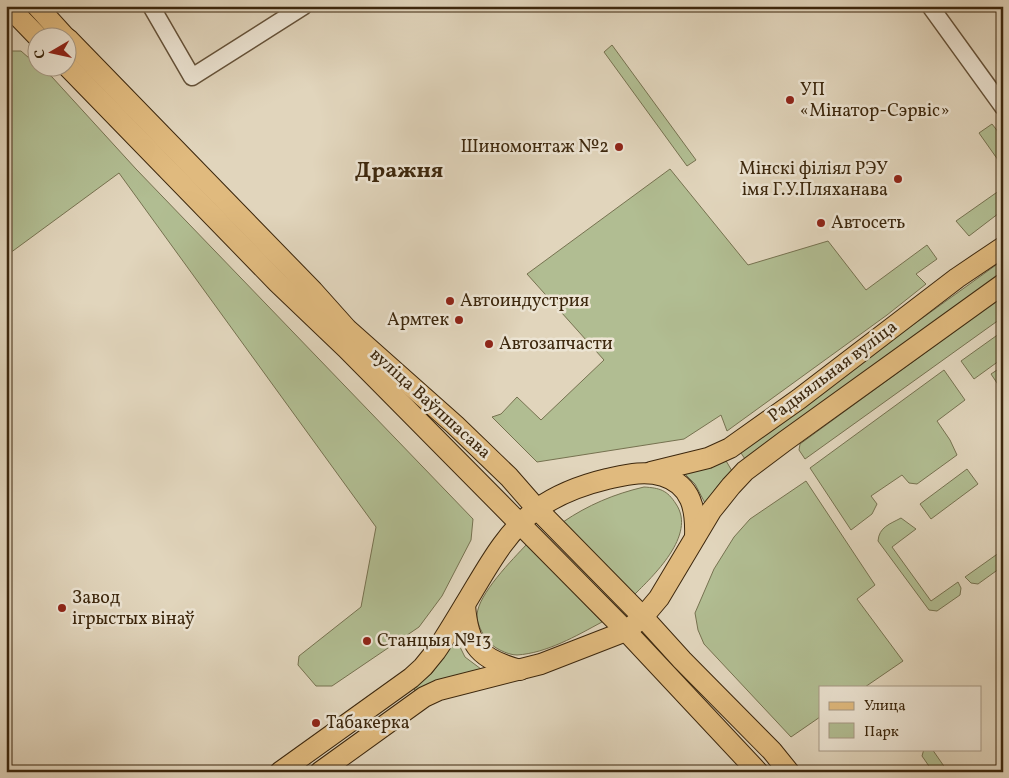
<svg xmlns="http://www.w3.org/2000/svg" width="1009" height="778" font-family="Vollkorn,serif">
	<style>
		.green { fill: #b1bd92; stroke: #767250 }
		.lines { fill: none; stroke-linecap: round; stroke-linejoin: round }
		.minor-casing { stroke: #655239; stroke-width: 19 }
		.major-casing { stroke: #3c270d; stroke-width: 22 }
		.minor { stroke: #ece4d3; stroke-width: 16 }
		.major { stroke: #e0ba7e; stroke-width: 20 }
		.poi-dot { fill: #8f2418; stroke: #ece4d3; stroke-width: 2 }
		.labels { text-anchor: middle; dominant-baseline: central; stroke-width: 5; stroke-linejoin: round; paint-order: stroke }
		.poi-label { font-size: 18px; fill: #3c270d; stroke: #ece4d3; text-anchor: start }
		.street-label { font-size: 18px; fill: #3c270d; stroke: #ece4d3 }
		.district-label { font-size: 22px; font-weight: bold; fill: #3c270d; stroke: #ece4d3 }
	</style>
	<rect width="100%" height="100%" fill="#e1d5bc"/>
	<filter id="stains"><feTurbulence type="fractalNoise" baseFrequency=".004" numOctaves="4"/><feColorMatrix values="0 0 0 0 .2 0 0 0 0 .09 0 0 0 0 .02 0 0 0 .5 -.17"/></filter>
	<radialGradient id="worn" r=".72"><stop offset=".6" stop-color="#630" stop-opacity="0"/><stop offset="1" stop-color="#630" stop-opacity=".3"/></radialGradient>
	<!-- green -->
	<g class="green">
		<polygon points="612,45 696,160 687,166 604,52"/>
		<polygon points="6,48 9,51 21,51 37,65 38,68 41,68 52,77 136,169 473,519 471,540 442,596 419,627 332,686 316,686 298,665 299,656 361,607 376,527 119,173 6,256 6,128 9,125 6,120"/>
		<polygon points="992,124 1003,138 1003,167 979,133"/>
		<polygon points="670,169 748,265 828,241 866,290 927,245 937,259 916,274 926,284 887,315 727,431 721,415 684,439 537,462 492,417 501,414 517,397 541,420 604,360 527,274"/>
		<polygon points="1003,188 1003,210 969,236 956,221"/>
		<polygon points="1003,260 1003,272 745,459 739,450"/>
		<polygon points="1003,296 1003,317 805,459 799,450 800,444"/>
		<polygon points="1003,331 1003,358 974,379 961,361"/>
		<polygon points="1003,366 1003,392 991,374"/>
		<polygon points="944,370 965,400 937,421 950,440 957,455 917,484 909,483 902,475 871,496 877,504 872,514 851,530 810,468"/>
		<path d="M 725,459 L 732,471 C 720,481 713,491 706,505 L 695,484 L 685,474 L 709,467 Z"/>
		<polygon points="967,469 978,484 931,519 920,504"/>
		<polygon points="806,481 875,585 857,599 903,661 865,687 820,687 820,717 791,737 704,644 698,630 695,613 714,569 734,537 750,519"/>
		<path d="M 644,487 C 660,488 667,490 676,504 C 697,535 653,576 633,596 L 563,522 C 588,505 614,494 644,487 Z"/>
		<path d="M 901,518 L 916,529 L 892,547 L 931,601 L 958,582 L 961,588 L 960,595 L 937,611 L 929,610 L 878,541 C 879,527 890,524 901,518 Z"/>
		<path d="M 527,544 L 602,622 C 576,636 547,653 517,655 C 507,655 492,647 487,640 C 482,633 477,624 477,615 C 478,594 513,559 527,544 Z"/>
		<polygon points="1003,550 1003,566 978,584 971,583 965,577"/>
		<polygon points="456,639 465,657 481,669 415,691 414,688 432,673"/>
		<polygon points="924,749 932,749 948,772 933,772 922,756"/>
	</g>
	<g class="lines">
		<defs>
			<g id="minor">
				<polyline points="151,6 192,77 304,6"/>
				<polyline points="930,6 1003,107"/>
			</g>
			<g id="major">
				<polyline points="8,6 39,38"/>
				<polyline points="37,6 66,38"/>
				<polyline points="68,39 313,291 347,329 455,425 509,477 537,509 643,617 682,660 772,751 789,772"/>
				<polyline points="68,67 278,283 346,348 626,631 758,772"/>
				<polyline points="651,472 708,458 730,448 799,399 957,278 1003,247"/>
				<path d="M 465,605 C 468,647 480,659 520,670"/>
				<path d="M 280,772 L 411,678 L 423,667 L 436,651 C 446,636 455,621 464,606 C 485,572 504,533 537,509 C 558,494 582,485 607,479 C 626,475 644,470 663,476 C 692,485 696,510 695,537"/>
				<polyline points="320,772 424,697 439,690 541,664 626,631 643,617 659,598 711,511 731,486 745,471 785,441 1003,284"/>
			</g>
		</defs>
		<!-- minor casing -->
		<use href="#minor" class="minor-casing"/>
		<!-- major casing -->
		<use href="#major" class="major-casing"/>
		<!-- minor -->
		<use href="#minor" class="minor"/>
		<!-- major -->
		<use href="#major" class="major"/>
	</g>
	<!-- markers -->
	<g class="poi-dot">
		<circle cx="790" cy="100" r="5"/>
		<circle cx="619" cy="147" r="5"/>
		<circle cx="898" cy="179" r="5"/>
		<circle cx="821" cy="223" r="5"/>
		<circle cx="450" cy="301" r="5"/>
		<circle cx="459" cy="320" r="5"/>
		<circle cx="489" cy="344" r="5"/>
		<circle cx="62" cy="608" r="5"/>
		<circle cx="367" cy="641" r="5"/>
		<circle cx="316" cy="723" r="5"/>
	</g>
	<g class="labels">
		<!-- poi labels -->
		<g class="poi-label">
			<text x="800" y="90">УП<tspan x="800" dy="21">«Мінатор-Сэрвіс»</tspan></text>
			<text x="609" y="147" text-anchor="end">Шиномонтаж №2</text>
			<text x="888" y="169" text-anchor="end">Мінскі філіял РЭУ<tspan x="888" dy="21">імя Г.У.Пляханава</tspan></text>
			<text x="831" y="223">Автосеть</text>
			<text x="460" y="301">Автоиндустрия</text>
			<text x="449" y="320" text-anchor="end">Армтек</text>
			<text x="499" y="344">Автозапчасти</text>
			<text x="72" y="598">Завод<tspan x="72" dy="21">ігрыстых вінаў</tspan></text>
			<text x="377" y="641">Станцыя №13</text>
			<text x="326" y="723">Табакерка</text>
		</g>
		<!-- street labels -->
		<g class="street-label">
			<text transform="translate(833 372) rotate(-37)">Радыяльная вуліца</text>
			<text transform="translate(430 404) rotate(42)">вуліца Ваўпшасава</text>
		</g>
		<!-- district labels -->
		<g class="district-label">
			<text x="399" y="171">Дражня</text>
		</g>
	</g>
	<!-- margin -->
	<rect width="1009" height="778" fill="none" stroke="#e1d5bc" stroke-width="25"/>
	<rect x="8" y="8" width="994" height="763" fill="none" stroke="#3c270d" stroke-width="2.5"/>
	<rect x="12" y="12" width="984" height="753" fill="none" stroke="#3c270d"/>
	<!-- legend -->
	<rect x="819" y="686" width="162" height="65" fill="#ece4d3" stroke="#a69884"/>
	<rect x="829" y="702" width="25" height="8" fill="#e0ba7e" stroke="#a69884"/>
	<text x="864" y="710" font-size="15" fill="#3c270d">Улица</text>
	<rect x="829" y="723" width="25" height="15" fill="#b1bd92" stroke="#a69884"/>
	<text x="864" y="736" font-size="15" fill="#3c270d">Парк</text>
	<!-- north arrow -->
	<g transform="translate(52 52) rotate(261)"><circle r="24" fill="#ece4d3" stroke="#a69884"/>
	<path d="M0-4L9 19L0 12L-9 19Z" fill="#8f2418"/>
	<text y="-8" font-size="14" font-weight="bold" text-anchor="middle" fill="#3c270d">С</text>
	</g>
	<rect width="100%" height="100%" filter="url(#stains)"/>
	<rect width="100%" height="100%" fill="url(#worn)"/>
</svg>
